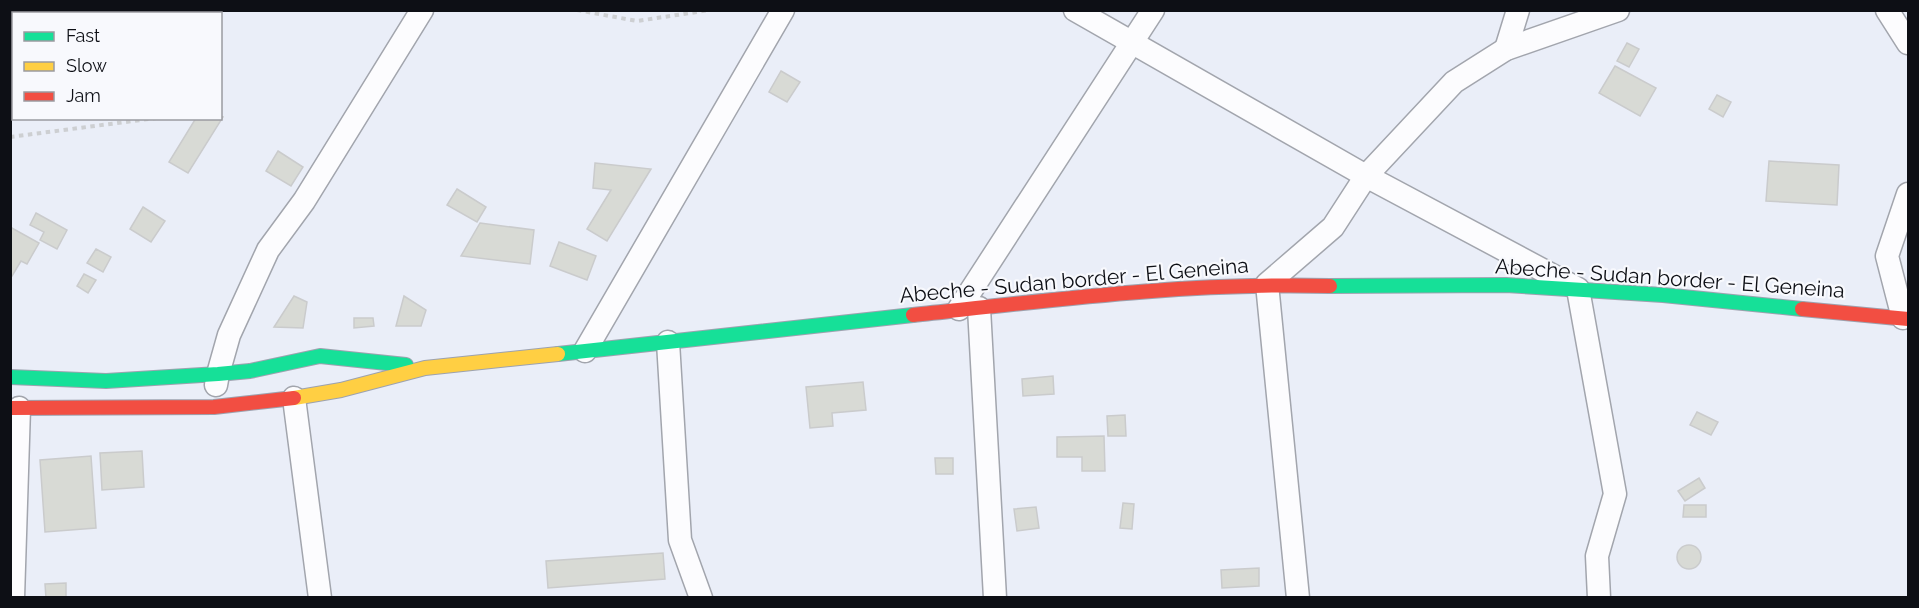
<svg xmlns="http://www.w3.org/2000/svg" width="1919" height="608" font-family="Raleway,sans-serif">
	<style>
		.building { fill: #d8dad5; stroke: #cacbcc; stroke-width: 1.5 }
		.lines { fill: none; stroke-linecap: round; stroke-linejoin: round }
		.street-casing { stroke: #a2a5ad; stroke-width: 25 }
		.fast-casing { stroke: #9da2af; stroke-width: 16 }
		.slow-casing { stroke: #9da2af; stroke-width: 16 }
		.jam-casing { stroke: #9da2af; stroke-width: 16 }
		.path { stroke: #cdcfd2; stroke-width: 4; stroke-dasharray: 4.5 4.5; stroke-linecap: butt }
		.street { stroke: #fcfcfe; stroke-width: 22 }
		.fast { stroke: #16e098; stroke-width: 14 }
		.slow { stroke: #ffcf43; stroke-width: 14 }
		.jam { stroke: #f24e42; stroke-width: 14 }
		.labels { text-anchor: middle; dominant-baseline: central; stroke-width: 4.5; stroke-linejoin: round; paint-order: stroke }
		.street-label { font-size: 21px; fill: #0d0f15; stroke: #f8f9fd }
	</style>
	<rect width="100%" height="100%" fill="#eaeef8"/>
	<!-- building -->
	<g class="building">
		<polygon points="1627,43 1639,49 1629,67 1617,61"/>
		<polygon points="1615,66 1656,88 1640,116 1599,93"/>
		<polygon points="781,71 800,82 787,102 769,92"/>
		<polygon points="1717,95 1731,102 1723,117 1709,109"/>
		<polygon points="220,116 223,117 188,173 169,162 196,118 220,118"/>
		<polygon points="278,151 303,167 291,186 266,171"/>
		<polygon points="1769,161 1839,165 1837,205 1766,201"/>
		<polygon points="595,163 651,169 607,241 587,229 611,190 593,188"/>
		<polygon points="457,189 486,207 477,222 447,205"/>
		<polygon points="143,207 165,221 151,242 130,229"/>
		<polygon points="36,213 67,230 57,249 40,240 44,232 30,225"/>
		<polygon points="480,223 534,230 530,264 461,256"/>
		<polygon points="10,227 39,243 27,264 21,261 12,276 10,275"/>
		<polygon points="559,242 596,256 587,280 550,266"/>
		<polygon points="96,249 111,257 103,272 87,263"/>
		<polygon points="84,274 96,280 88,293 77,286"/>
		<polygon points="294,296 307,302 303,328 274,327"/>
		<polygon points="404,296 426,310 421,326 396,326"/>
		<polygon points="354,318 373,318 374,326 354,328"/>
		<polygon points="1053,376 1054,394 1023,396 1022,379"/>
		<polygon points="863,382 866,410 832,413 833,426 810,428 806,387"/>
		<polygon points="1697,412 1718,422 1711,435 1690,425"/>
		<polygon points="1125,415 1126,436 1108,436 1107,416"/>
		<polygon points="1104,436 1105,471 1082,471 1082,457 1057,457 1057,437"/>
		<polygon points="142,451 144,487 102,490 100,453"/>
		<polygon points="91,456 96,528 45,532 40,460"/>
		<polygon points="935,458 953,458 953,474 936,474"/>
		<polygon points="1699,478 1705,488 1685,501 1678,491"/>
		<polygon points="1123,503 1134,504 1132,529 1120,528"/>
		<polygon points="1684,505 1706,505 1706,517 1683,517"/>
		<polygon points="1036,507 1039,528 1017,531 1014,509"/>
		<circle cx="1689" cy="557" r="12"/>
		<polygon points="663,553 665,579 548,588 546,561"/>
		<polygon points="1259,568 1259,586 1222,588 1221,570"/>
		<polygon points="66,583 66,598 46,598 45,584"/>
	</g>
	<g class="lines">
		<defs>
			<g id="street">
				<polyline points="1075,10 1366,176 1578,289 1615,494 1597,556 1599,598"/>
				<polyline points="1887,10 1908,43"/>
				<polyline points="206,14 207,10"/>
				<polyline points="1506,49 1518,10"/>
				<polyline points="979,308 995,598"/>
				<polyline points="959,309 1153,10"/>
				<polyline points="1903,318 1887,256 1908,194"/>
				<polyline points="668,342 680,540 701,598"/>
				<polyline points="585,351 783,10"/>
				<polyline points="216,385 218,374 229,335 268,250 304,201 422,10"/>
				<polyline points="294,398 320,598"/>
				<polyline points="13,598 19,408"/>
				<polyline points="1298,598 1267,284 1333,227 1366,176 1454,82 1506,49 1618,10"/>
			</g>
			<g id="fast">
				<polyline points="1330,286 1506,285 1663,295 1802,309"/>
				<polyline points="558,354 913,315"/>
				<polyline points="10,377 106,381 218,374 250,371 320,356 406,365"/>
			</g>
			<polyline id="slow" points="294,398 341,390 425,368 558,354"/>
			<g id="jam">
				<polyline points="1802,309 1908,319"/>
				<path d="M 913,315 C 1051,300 1190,282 1330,286"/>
				<polyline points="10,408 214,407 294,398"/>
			</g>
		</defs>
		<!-- street casing -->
		<use href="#street" class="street-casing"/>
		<!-- fast casing -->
		<use href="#fast" class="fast-casing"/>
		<!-- slow casing -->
		<use href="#slow" class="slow-casing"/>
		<!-- jam casing -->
		<use href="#jam" class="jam-casing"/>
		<!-- path -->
		<g class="path">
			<polyline points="577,10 637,21 710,10"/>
			<polyline points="10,137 156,118"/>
		</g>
		<!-- street -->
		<use href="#street" class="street"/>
		<!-- fast -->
		<use href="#fast" class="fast"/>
		<!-- slow -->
		<use href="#slow" class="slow"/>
		<!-- jam -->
		<use href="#jam" class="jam"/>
	</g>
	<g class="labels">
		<!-- street labels -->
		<g class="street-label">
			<text transform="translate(1670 278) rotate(4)">Abeche - Sudan border - El Geneina</text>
			<text transform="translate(1074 280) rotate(-5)">Abeche - Sudan border - El Geneina</text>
		</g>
	</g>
	<!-- border -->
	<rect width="1919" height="608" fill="none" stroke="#0d0f15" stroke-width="24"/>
	<!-- legend -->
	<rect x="12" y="12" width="210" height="108" fill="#f8f9fd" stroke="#9a9ba0" stroke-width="1.5"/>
	<rect x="24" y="32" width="30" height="9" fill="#16e098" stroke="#9a9ba0" stroke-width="1.5"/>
	<text x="66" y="42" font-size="18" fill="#0d0f15">Fast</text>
	<rect x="24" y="62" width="30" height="9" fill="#ffcf43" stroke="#9a9ba0" stroke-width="1.5"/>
	<text x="66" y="72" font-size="18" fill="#0d0f15">Slow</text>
	<rect x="24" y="92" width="30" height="9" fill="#f24e42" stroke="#9a9ba0" stroke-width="1.5"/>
	<text x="66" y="102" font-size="18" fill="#0d0f15">Jam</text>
</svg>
